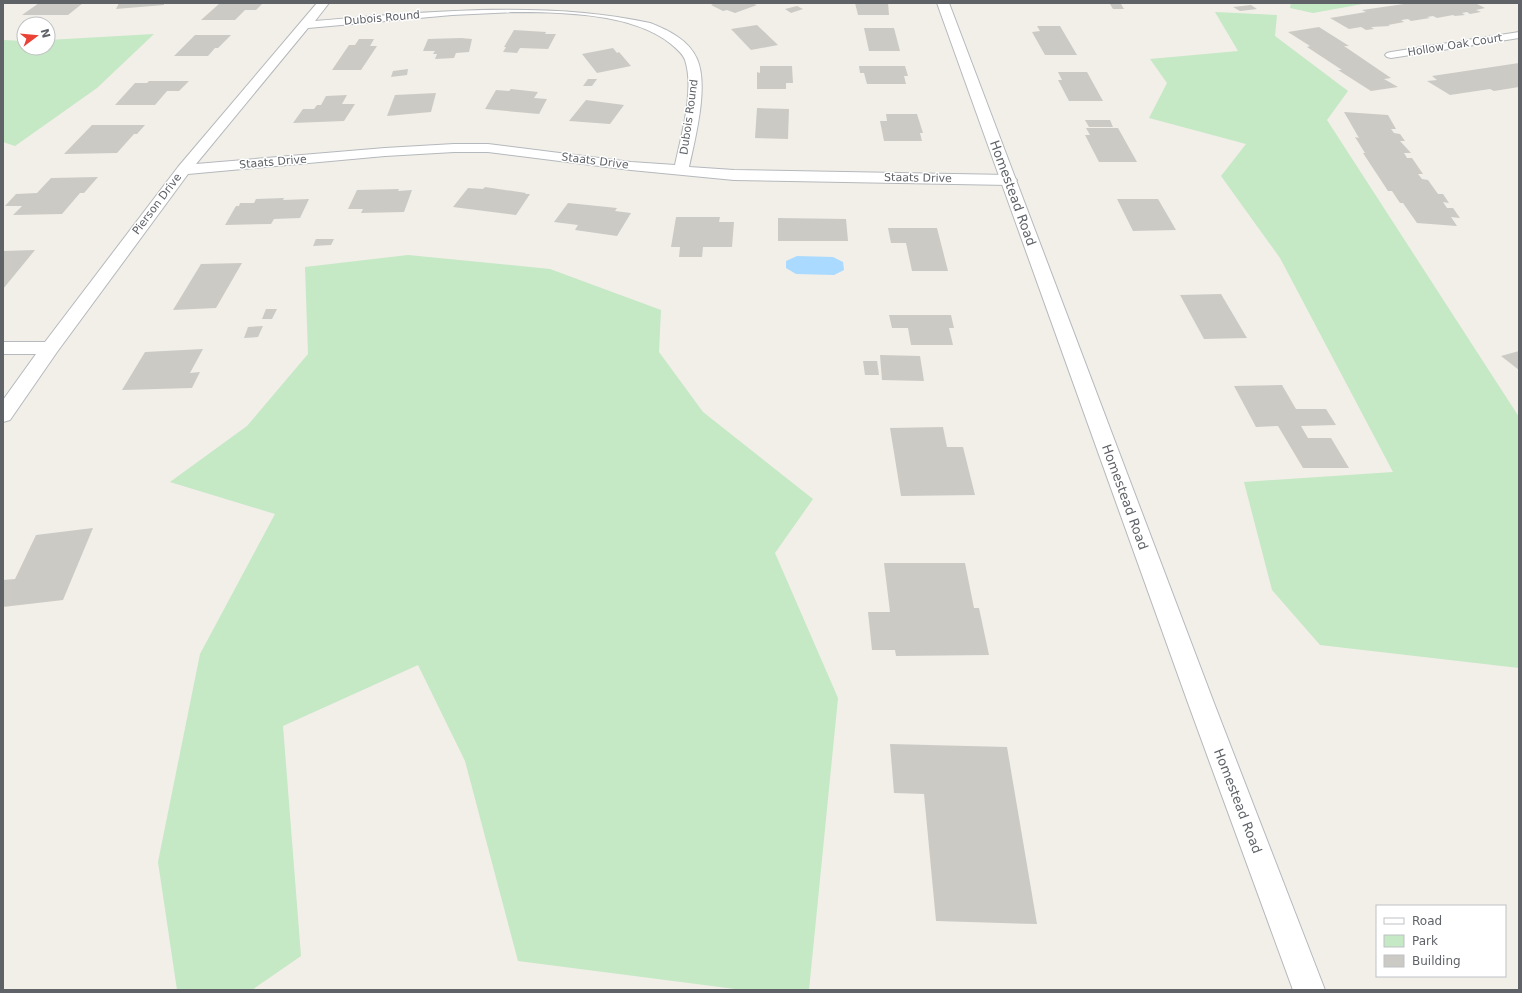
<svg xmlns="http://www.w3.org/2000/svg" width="1522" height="993" font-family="'DejaVu Sans',sans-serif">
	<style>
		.green { fill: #c5e8c5 }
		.water { fill: #aadaff }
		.building { fill: #cccac5 }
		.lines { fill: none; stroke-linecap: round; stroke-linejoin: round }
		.service-casing { stroke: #b5b8bc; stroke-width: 2 }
		.minor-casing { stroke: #b5b8bc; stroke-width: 2 }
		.tertiary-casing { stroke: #b5b8bc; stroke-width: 2 }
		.service { fill: #fff; fill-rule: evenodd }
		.minor { fill: #fff; fill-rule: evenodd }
		.tertiary { fill: #fff; fill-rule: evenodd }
		.labels { text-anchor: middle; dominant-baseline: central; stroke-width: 3; stroke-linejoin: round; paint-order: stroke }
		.far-street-label { font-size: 11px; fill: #5f6368; stroke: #fff }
		.street-label { font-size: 13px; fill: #5f6368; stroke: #fff }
	</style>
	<rect width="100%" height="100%" fill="#f1efe8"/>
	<!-- green -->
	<g class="green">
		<polygon points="1291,3 1368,3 1313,13 1290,8"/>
		<polygon points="1215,12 1277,15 1275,36 1348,91 1327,120 1519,417 1519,668 1320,645 1272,590 1244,482 1393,472 1280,258 1221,176 1246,144 1149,118 1167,83 1150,59 1238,51"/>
		<polygon points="154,34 97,88 15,146 3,142 3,40 24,41 24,48 48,48 48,40"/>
		<polygon points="408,255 550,269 661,310 659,352 703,412 813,499 775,553 838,698 809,990 743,990 518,961 465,761 418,665 283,726 301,956 252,990 177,990 158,862 200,654 275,514 170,482 247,426 308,354 305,267"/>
	</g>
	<!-- water -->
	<polygon class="water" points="797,256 833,257 843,262 844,270 834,275 796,274 786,268 786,261"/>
	<!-- building -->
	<g class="building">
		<polygon points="39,3 83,3 68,15 22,15"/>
		<polygon points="119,3 164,3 164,5 116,9"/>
		<polygon points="220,3 263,3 256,10 245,10 235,20 201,20"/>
		<polygon points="711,3 751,3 757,5 735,13 727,10 723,11 711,5 713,4"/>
		<polygon points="855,3 888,3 889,15 858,15"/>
		<polygon points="1411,3 1475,3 1485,8 1476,10 1481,12 1470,14 1467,12 1462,13 1465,15 1455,16 1453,15 1437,18 1433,16 1427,17 1430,18 1411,21 1408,19 1401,20 1404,22 1388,25 1390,26 1371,27 1374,29 1366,30 1361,27 1349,29 1330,18 1366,12 1362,10"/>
		<polygon points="1110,4 1121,4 1124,9 1113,9"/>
		<polygon points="1251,5 1257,9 1240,11 1233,7"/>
		<polygon points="797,6 803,9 791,13 785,9"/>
		<polygon points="757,25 778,45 751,50 731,29"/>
		<polygon points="1037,26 1060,26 1077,55 1045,55 1032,32 1040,31"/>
		<polygon points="1319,27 1349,46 1344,46 1391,78 1384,79 1398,87 1371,91 1338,70 1342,70 1307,47 1310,46 1288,32"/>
		<polygon points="864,28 894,28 900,51 869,51"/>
		<polygon points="514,30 546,32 545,34 556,34 548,49 520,48 517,53 503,52 506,47 504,47"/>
		<polygon points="195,35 231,35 218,48 215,48 208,56 174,56"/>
		<polygon points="461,38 472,39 469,52 456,53 454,58 435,59 437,54 433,54 435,51 423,51 428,39"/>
		<polygon points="359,39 374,39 370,46 377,46 361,70 332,70 349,45 355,45"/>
		<polygon points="613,48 617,53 619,52 631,66 597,73 582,54"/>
		<polygon points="1519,63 1519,87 1494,91 1490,89 1450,95 1427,81 1437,80 1432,76"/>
		<polygon points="760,66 792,66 793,83 786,83 786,89 757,89 757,72 760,73"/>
		<polygon points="859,66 905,66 908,76 904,76 906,84 867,84 864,73 860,73"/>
		<polygon points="408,69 407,75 391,77 393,71"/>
		<polygon points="1058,72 1087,72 1103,101 1069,101 1058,80 1062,80"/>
		<polygon points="588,79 597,79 592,86 583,86"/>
		<polygon points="149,81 189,81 179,91 167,91 155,105 115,105 135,83 147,83"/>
		<polygon points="511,89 538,92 534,98 547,99 539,114 485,109 496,90 509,91"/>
		<polygon points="436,93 431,112 387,116 395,95"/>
		<polygon points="347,95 342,104 355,104 344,121 293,123 303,109 314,109 317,105 321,105 326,96"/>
		<polygon points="586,100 624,105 610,124 569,121"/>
		<polygon points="757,108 789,109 788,139 755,138"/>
		<polygon points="1344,112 1388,115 1396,129 1391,129 1394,133 1400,134 1405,141 1400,141 1411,153 1404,153 1407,158 1412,158 1423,174 1418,174 1422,179 1428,180 1438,194 1443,194 1449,203 1443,202 1447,208 1453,208 1460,218 1451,217 1457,226 1417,223 1403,203 1400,203 1392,191 1388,191 1363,153 1365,153 1355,137 1359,138"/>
		<polygon points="886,114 917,114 923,133 920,133 922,141 884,141 880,121 887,121"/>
		<polygon points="1085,120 1110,120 1113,127 1089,127"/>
		<polygon points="92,125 145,125 137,134 134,134 117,153 64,154"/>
		<polygon points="1086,128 1118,128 1137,162 1099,162 1085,135 1090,135"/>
		<polygon points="98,177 84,193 80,193 62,214 13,215 22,206 5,206 16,194 37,193 51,178"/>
		<polygon points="485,187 526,193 525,194 530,194 516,215 453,207 468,188 483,189"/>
		<polygon points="399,189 398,191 412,190 404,212 361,213 363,209 348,209 357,190"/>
		<polygon points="284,198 283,200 309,199 300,218 274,219 271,224 225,225 236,206 239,206 240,203 254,203 256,199"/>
		<polygon points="1117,199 1158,199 1176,230 1133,231"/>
		<polygon points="568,203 617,208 615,211 631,213 617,236 575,230 578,225 554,222"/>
		<polygon points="676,217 720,217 719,222 734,222 732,247 703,247 702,257 679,257 680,247 671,247"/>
		<polygon points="778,218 846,219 848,241 778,241"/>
		<polygon points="888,228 937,228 948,271 912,271 906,243 891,243"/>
		<polygon points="316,239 334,239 331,245 313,246"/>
		<polygon points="35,250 3,289 3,251"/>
		<polygon points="242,263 216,308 173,310 201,264"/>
		<polygon points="1221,294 1247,338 1204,339 1180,295"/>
		<polygon points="266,309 277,309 272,319 262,319"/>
		<polygon points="889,315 951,315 954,328 949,328 953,345 911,345 908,328 892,328"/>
		<polygon points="263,326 258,337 244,338 248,327"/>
		<polygon points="203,349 190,373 200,372 192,388 122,390 145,352"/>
		<polygon points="1519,351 1519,370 1501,356"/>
		<polygon points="880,355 920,356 924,381 882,380"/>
		<polygon points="863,361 877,361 879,375 865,375"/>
		<polygon points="1282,385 1296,409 1326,409 1336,425 1301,426 1308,438 1331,438 1349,468 1303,468 1278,426 1256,427 1234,386"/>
		<polygon points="943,427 947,447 963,447 975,495 901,496 890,428"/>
		<polygon points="93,528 63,600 3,607 3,580 15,579 36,535"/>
		<polygon points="884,563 965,563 974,608 979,608 989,655 896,656 895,650 872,650 868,612 890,612"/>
		<polygon points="890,744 1007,747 1037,924 936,921 924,794 894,793"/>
	</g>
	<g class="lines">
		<defs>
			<polygon id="service" points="1519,32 1519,38 1391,58 1387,57 1385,55 1387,53 1391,52"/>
			<path id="minor" d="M 317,3 L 329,3 L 315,21 C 423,12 546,0 650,23 C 668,30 689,40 697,59 C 709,86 695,139 689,167 L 734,170 L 1009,175 L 1014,177 L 1017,180 L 1014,183 L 1009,185 L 734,180 L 631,170 L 488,152 L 454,152 L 385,156 L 188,174 L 57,352 L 10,420 L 3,422 L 3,400 L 36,354 L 3,354 L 3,342 L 45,342 L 178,167 ZM 513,12 C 561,12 633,13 671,44 C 677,49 683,54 685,60 C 695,90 681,136 675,165 L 631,162 L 488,144 L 454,144 L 385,148 L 196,164 L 308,28 L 452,15 Z"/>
			<polygon id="tertiary" points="937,3 949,3 1214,703 1325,990 1293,990 1188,703"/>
		</defs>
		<!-- service casing -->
		<use href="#service" class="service-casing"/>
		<!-- minor casing -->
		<use href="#minor" class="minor-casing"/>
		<!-- tertiary casing -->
		<use href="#tertiary" class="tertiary-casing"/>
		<!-- service -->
		<use href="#service" class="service"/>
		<!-- minor -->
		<use href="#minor" class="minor"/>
		<!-- tertiary -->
		<use href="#tertiary" class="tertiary"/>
	</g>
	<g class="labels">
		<!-- far-street labels -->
		<g class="far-street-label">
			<text transform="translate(382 18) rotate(-5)">Dubois Round</text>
			<text transform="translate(1455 45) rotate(-9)">Hollow Oak Court</text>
			<text transform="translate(689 117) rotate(-82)">Dubois Round</text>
			<text transform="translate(595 161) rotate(7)">Staats Drive</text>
			<text transform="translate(273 162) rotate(-5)">Staats Drive</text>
			<text transform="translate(918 178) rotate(1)">Staats Drive</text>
			<text transform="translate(157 204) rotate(-53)">Pierson Drive</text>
		</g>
		<!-- street labels -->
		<g class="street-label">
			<text transform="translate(1013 193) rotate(70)">Homestead Road</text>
			<text transform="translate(1125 497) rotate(70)">Homestead Road</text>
			<text transform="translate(1238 801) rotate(69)">Homestead Road</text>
		</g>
	</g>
	<!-- border -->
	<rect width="1522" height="993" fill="none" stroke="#5f6368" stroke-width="8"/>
	<!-- legend -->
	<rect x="1376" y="905" width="130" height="72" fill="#ffffff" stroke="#bfc1c3"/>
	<rect x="1384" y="918" width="20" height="6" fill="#ffffff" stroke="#bfc1c3"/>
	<text x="1412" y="925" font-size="12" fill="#5f6368">Road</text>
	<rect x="1384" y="935" width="20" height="12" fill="#c5e8c5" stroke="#bfc1c3"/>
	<text x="1412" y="945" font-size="12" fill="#5f6368">Park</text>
	<rect x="1384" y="955" width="20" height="12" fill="#cccac5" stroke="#bfc1c3"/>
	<text x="1412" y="965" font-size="12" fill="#5f6368">Building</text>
	<!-- north arrow -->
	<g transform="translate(36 36) rotate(74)"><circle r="19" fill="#ffffff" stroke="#bfc1c3"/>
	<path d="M0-3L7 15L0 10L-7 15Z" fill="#ea4335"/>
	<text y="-6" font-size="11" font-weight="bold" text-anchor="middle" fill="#5f6368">N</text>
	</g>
</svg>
